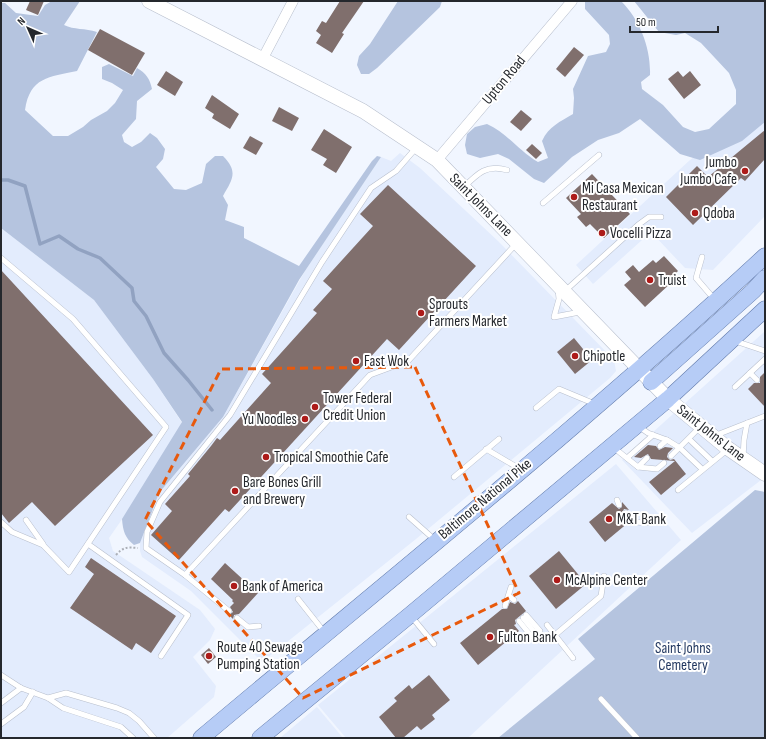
<svg xmlns="http://www.w3.org/2000/svg" width="766" height="739" font-family="'Sofia Sans Condensed',sans-serif">
	<style>
		.built { fill: #e3ecfd }
		.green { fill: #b5c4df }
		.lines { fill: none; stroke-linecap: round; stroke-linejoin: round }
		.stream { stroke: #91a2c1; stroke-width: 3.5 }
		.building { fill: #806f6d }
		.lane-casing { stroke: #b8bfcd; stroke-width: 6 }
		.street-casing { stroke: #b8bfcd; stroke-width: 11 }
		.secondary-casing { stroke: #b8bfcd; stroke-width: 15 }
		.primary-casing { stroke: #637cac; stroke-width: 17 }
		.path { stroke: #acb0b7; stroke-width: 2; stroke-dasharray: 2 2; stroke-linecap: butt }
		.lane { stroke: #fff; stroke-width: 5 }
		.street { stroke: #fff; stroke-width: 10 }
		.secondary { stroke: #fff; stroke-width: 14 }
		.primary { stroke: #b6ccf6; stroke-width: 16 }
		.marked { fill: none; stroke: #e8590c; stroke-width: 3; stroke-dasharray: 8 5; stroke-linejoin: round }
		.poi-dot { fill: #ad1b19; stroke: #fff; stroke-width: 1.5 }
		.labels { text-anchor: middle; dominant-baseline: central; stroke-width: 4; stroke-linejoin: round; paint-order: stroke }
		.street-label { font-size: 15px; fill: #25282d; stroke: #fff }
		.poi-label { font-size: 15px; fill: #25282d; stroke: #fff; text-anchor: start }
		.park-label { font-size: 15px; fill: #1e345d; stroke: #fff }
	</style>
	<rect width="100%" height="100%" fill="#f1f6ff"/>
	<!-- built -->
	<g class="built">
		<polygon points="765,106 765,216 713,270 685,268 651,232 593,284 576,265 690,160"/>
		<polygon points="400,153 420,168 498,241 614,360 616,371 610,378 416,539 262,662 191,591 142,557 140,551 140,543 159,493 223,417 305,271 381,157 391,161"/>
		<polygon points="1,228 94,300 153,379 182,423 134,502 109,538 113,551 200,610 215,629 210,640 193,657 216,686 214,697 167,738 1,738"/>
		<polygon points="765,331 765,477 692,533 622,460"/>
		<polygon points="616,464 681,540 468,738 346,738 318,705"/>
		<polygon points="317,707 343,738 280,738"/>
	</g>
	<!-- green -->
	<g class="green">
		<path d="M 52,1 L 80,1 L 64,25 C 74,30 85,28 97,32 L 77,71 C 49,77 30,77 25,110 L 53,136 L 68,136 L 83,127 L 91,120 L 107,111 L 115,103 L 123,90 L 112,83 L 102,79 L 102,67 L 109,64 L 133,76 L 137,68 C 146,73 150,79 152,89 L 137,101 L 136,119 L 122,135 L 124,142 L 132,147 L 141,142 L 150,133 L 157,138 L 165,149 L 163,159 L 156,167 L 174,189 L 186,190 L 202,183 L 206,164 L 215,156 L 223,156 C 239,172 232,180 223,196 L 228,205 L 225,220 L 244,227 L 244,238 L 299,266 L 372,161 L 377,156 L 381,157 L 299,280 L 223,417 L 159,493 L 140,543 L 134,545 C 125,538 123,531 122,519 L 182,422 L 153,379 L 94,300 L 1,228 L 1,3 L 5,3 L 16,13 L 38,16 L 45,5 Z"/>
		<polygon points="398,1 442,1 440,7 377,68 369,74 361,74 357,65 359,56 370,44"/>
		<path d="M 585,1 L 621,1 C 640,20 651,48 650,75 L 641,82 L 642,89 L 663,105 L 683,127 L 695,132 L 709,129 L 736,104 L 736,90 L 729,73 L 701,43 L 685,33 L 676,35 L 659,32 L 634,1 L 765,1 L 765,122 L 742,141 L 700,160 L 680,154 L 640,119 L 619,133 L 598,140 L 572,157 L 544,183 L 534,179 L 509,159 L 498,154 L 480,158 L 467,154 L 465,145 L 467,134 L 475,127 L 487,124 C 507,133 519,151 538,162 L 548,158 L 542,141 C 549,126 560,122 573,114 L 574,98 L 573,89 L 588,56 L 606,52 L 610,44 L 609,35 L 585,9 Z"/>
		<polygon points="755,490 765,492 765,738 498,738 595,659 578,639"/>
	</g>
	<g class="lines">
		<!-- stream -->
		<polyline class="stream" points="1,180 8,180 25,186 40,244 59,236 78,249 100,258 132,288 134,301 146,316 164,353 188,380 212,410"/>
	</g>
	<!-- building -->
	<g class="building">
		<polygon points="30,1 44,1 38,15 26,10"/>
		<polygon points="340,1 364,1 342,33 344,34 332,53 316,43 321,35 316,31 322,21 326,23"/>
		<polygon points="100,29 145,53 132,75 88,50"/>
		<polygon points="574,47 584,55 565,77 556,69"/>
		<polygon points="166,71 183,82 175,96 157,85"/>
		<polygon points="678,71 683,77 690,71 701,85 684,99 668,79"/>
		<polygon points="212,95 239,114 230,129 212,118 214,114 205,108"/>
		<polygon points="279,107 299,118 292,131 272,121"/>
		<polygon points="521,110 532,119 521,131 510,122"/>
		<polygon points="324,129 352,147 336,173 323,165 327,159 311,150"/>
		<polygon points="765,130 765,159 745,181 741,178 693,225 666,197 697,166 708,177"/>
		<polygon points="250,136 263,143 256,155 243,148"/>
		<polygon points="532,144 542,153 536,159 526,150"/>
		<polygon points="592,174 630,214 604,238 590,224 586,227 577,217 581,214 566,198"/>
		<polygon points="388,185 476,266 399,350 387,339 229,512 225,509 179,560 151,535 172,511 165,504 190,476 188,474 211,446 217,438 220,440 271,383 262,374 317,313 313,310 332,289 323,281 373,226 360,214"/>
		<polygon points="664,256 678,271 670,279 672,282 645,307 624,285 631,279 625,272 633,265 639,272 653,260 656,263"/>
		<polygon points="1,270 153,435 55,526 32,502 9,523 1,513"/>
		<polygon points="574,338 592,360 575,374 557,352"/>
		<polygon points="765,372 765,407 748,389 754,383 760,383 760,377"/>
		<polygon points="648,445 656,446 659,450 665,447 673,448 668,453 667,457 670,460 674,459 686,474 661,495 649,482 675,461 651,459 648,454 641,458 634,457"/>
		<polygon points="622,502 629,510 624,509 622,513 629,522 605,542 589,522 612,503 619,509 622,507"/>
		<polygon points="559,551 586,584 556,609 529,576"/>
		<polygon points="91,558 176,616 151,653 136,643 132,650 70,608 94,574 85,567"/>
		<polygon points="225,563 258,593 239,614 234,615 233,619 229,615 233,612 230,607 234,603 232,601 233,600 211,579"/>
		<polygon points="518,601 526,611 515,620 516,624 514,625 519,631 478,665 460,643 502,609 507,609 510,602 515,604"/>
		<polygon points="209,648 216,657 208,664 201,655"/>
		<polygon points="429,675 450,700 432,715 435,719 421,730 417,726 403,738 396,738 379,717 397,701 394,698 409,685 412,689"/>
	</g>
	<g class="lines">
		<defs>
			<g id="lane">
				<path d="M 464,187 C 478,173 487,164 507,170"/>
				<polyline points="543,203 599,155"/>
				<polyline points="702,257 696,278 715,300"/>
				<polyline points="1,258 73,319 166,427 69,572 43,545 12,532 1,522"/>
				<polyline points="558,289 559,299 554,317 580,312"/>
				<polyline points="565,291 638,225 649,217 661,217"/>
				<polyline points="735,341 765,351"/>
				<polyline points="750,373 757,380"/>
				<polyline points="735,387 765,359"/>
				<polyline points="536,408 559,389 595,404"/>
				<polyline points="638,426 648,433 667,440 660,446"/>
				<polyline points="714,436 765,416"/>
				<polyline points="689,439 712,461"/>
				<polyline points="667,440 680,448 702,469"/>
				<polyline points="613,447 638,467 657,469 664,463"/>
				<polyline points="486,449 520,469"/>
				<polyline points="671,456 700,427"/>
				<polyline points="627,458 653,435"/>
				<polyline points="743,458 744,440 747,423"/>
				<polyline points="638,467 647,458"/>
				<polyline points="454,477 499,439"/>
				<polyline points="678,490 727,450"/>
				<polyline points="617,500 619,505"/>
				<polyline points="626,513 636,522 647,523"/>
				<polyline points="409,517 435,540"/>
				<polyline points="26,520 43,544"/>
				<polyline points="88,544 188,615 161,656"/>
				<polyline points="185,575 370,375 408,361 516,244"/>
				<polyline points="509,596 514,600"/>
				<polyline points="298,599 325,633"/>
				<polyline points="505,606 511,587"/>
				<polyline points="229,611 185,575 146,548 147,532 160,502 230,415 322,262 371,188 396,171 416,148"/>
				<polyline points="526,615 540,631"/>
				<polyline points="411,616 434,644"/>
				<polyline points="237,618 248,627 259,626"/>
				<polyline points="523,618 536,634"/>
				<polyline points="519,621 532,637"/>
				<polyline points="547,625 573,658"/>
				<polyline points="555,635 601,596 604,576"/>
				<polyline points="1,675 21,688 48,698 63,708 121,727 133,738"/>
				<polyline points="48,698 66,693 117,708 129,713 139,721 154,738"/>
				<polyline points="601,699 637,738"/>
				<polyline points="1,703 21,688"/>
				<polyline points="1,724 24,707 33,692"/>
			</g>
			<g id="street">
				<polyline points="263,58 293,1"/>
				<polyline points="437,160 572,1"/>
			</g>
			<polyline id="secondary" points="149,1 363,111 437,160 668,399 726,447 765,474"/>
			<g id="primary">
				<polyline points="651,382 753,291 765,278"/>
				<path d="M 201,738 C 390,579 584,424 765,256"/>
				<polyline points="260,738 410,615 668,399 765,309"/>
			</g>
		</defs>
		<!-- lane casing -->
		<use href="#lane" class="lane-casing"/>
		<!-- street casing -->
		<use href="#street" class="street-casing"/>
		<!-- secondary casing -->
		<use href="#secondary" class="secondary-casing"/>
		<!-- primary casing -->
		<use href="#primary" class="primary-casing"/>
		<!-- path -->
		<path class="path" d="M 116,555 C 123,547 127,547 138,548"/>
		<!-- lane -->
		<use href="#lane" class="lane"/>
		<!-- street -->
		<use href="#street" class="street"/>
		<!-- secondary -->
		<use href="#secondary" class="secondary"/>
		<!-- primary -->
		<use href="#primary" class="primary"/>
	</g>
	<!-- marked area -->
	<path class="marked" d="M 415,367 L 519,593 L 303,698 L 145,520 L 221,369 Z"/>
	<!-- markers -->
	<g class="poi-dot">
		<circle cx="745" cy="171" r="4"/>
		<circle cx="574" cy="197" r="4"/>
		<circle cx="695" cy="213" r="4"/>
		<circle cx="602" cy="233" r="4"/>
		<circle cx="650" cy="280" r="4"/>
		<circle cx="421" cy="313" r="4"/>
		<circle cx="575" cy="356" r="4"/>
		<circle cx="356" cy="361" r="4"/>
		<circle cx="315" cy="407" r="4"/>
		<circle cx="305" cy="419" r="4"/>
		<circle cx="266" cy="457" r="4"/>
		<circle cx="235" cy="491" r="4"/>
		<circle cx="609" cy="519" r="4"/>
		<circle cx="557" cy="580" r="4"/>
		<circle cx="234" cy="586" r="4"/>
		<circle cx="490" cy="637" r="4"/>
		<circle cx="209" cy="656" r="4"/>
	</g>
	<g class="labels">
		<!-- street labels -->
		<g class="street-label">
			<text transform="translate(504 80) rotate(-50)">Upton Road</text>
			<text transform="translate(481 205) rotate(45)">Saint Johns Lane</text>
			<text transform="translate(711 433) rotate(38)">Saint Johns Lane</text>
			<text transform="translate(485 499) rotate(-40)">Baltimore National Pike</text>
		</g>
		<!-- poi labels -->
		<g class="poi-label">
			<text x="737" y="162" text-anchor="end">Jumbo<tspan x="737" dy="17">Jumbo Cafe</tspan></text>
			<text x="582" y="188">Mi Casa Mexican<tspan x="582" dy="17">Restaurant</tspan></text>
			<text x="703" y="213">Qdoba</text>
			<text x="610" y="233">Vocelli Pizza</text>
			<text x="658" y="280">Truist</text>
			<text x="429" y="304">Sprouts<tspan x="429" dy="17">Farmers Market</tspan></text>
			<text x="583" y="356">Chipotle</text>
			<text x="364" y="361">Fast Wok</text>
			<text x="323" y="398">Tower Federal<tspan x="323" dy="17">Credit Union</tspan></text>
			<text x="297" y="419" text-anchor="end">Yu Noodles</text>
			<text x="274" y="457">Tropical Smoothie Cafe</text>
			<text x="243" y="482">Bare Bones Grill<tspan x="243" dy="17">and Brewery</tspan></text>
			<text x="617" y="519">M&amp;T Bank</text>
			<text x="565" y="580">McAlpine Center</text>
			<text x="242" y="586">Bank of America</text>
			<text x="498" y="637">Fulton Bank</text>
			<text x="217" y="647">Route 40 Sewage<tspan x="217" dy="17">Pumping Station</tspan></text>
		</g>
		<!-- park labels -->
		<g class="park-label">
			<text x="683" y="648">Saint Johns<tspan x="683" dy="17">Cemetery</tspan></text>
		</g>
	</g>
	<!-- border -->
	<rect width="766" height="739" fill="none" stroke="#25282d" stroke-width="4"/>
	<!-- north arrow -->
	<g transform="translate(28 28) rotate(315)" stroke="#ffffff" stroke-width="3" paint-order="stroke">
	<path d="M0-3L7 15L0 10L-7 15Z" fill="#25282d"/>
	<text y="-6" font-size="11" font-weight="bold" text-anchor="middle" fill="#25282d">N</text>
	</g>
	<!-- scale -->
	<path d="M630 26v6h88v-6" fill="none" stroke="#25282d" stroke-width="2"/>
	<text x="636" y="26" font-size="12" fill="#25282d" stroke="#ffffff" stroke-width="3" paint-order="stroke">50 m</text>
</svg>
